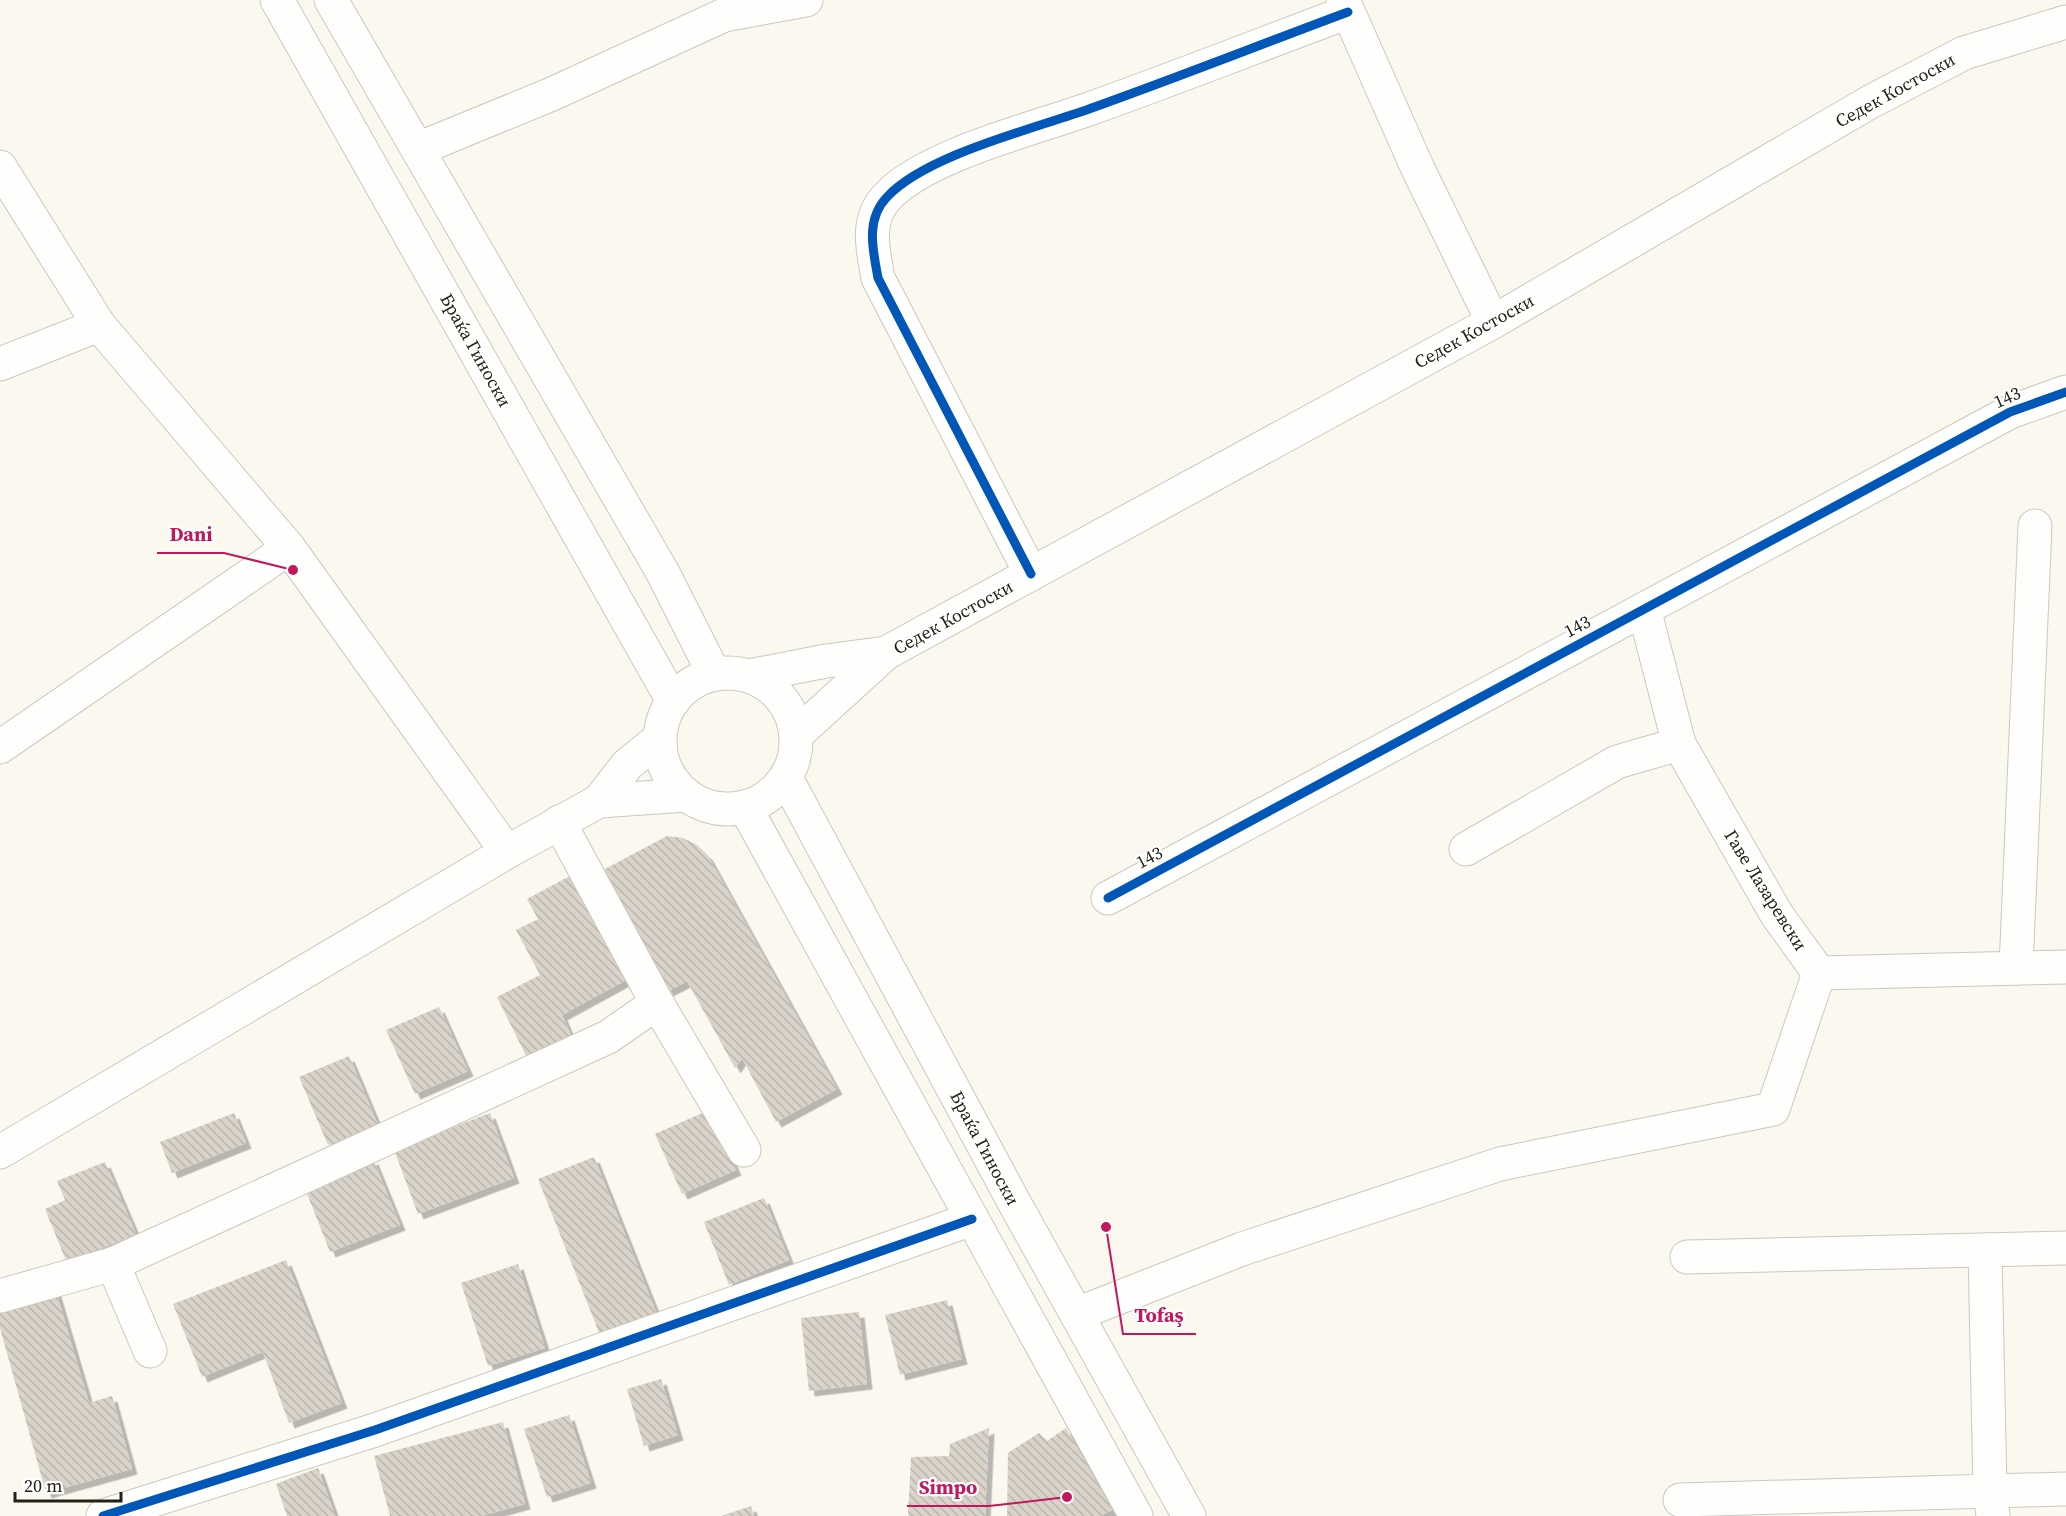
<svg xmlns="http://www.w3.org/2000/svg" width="2066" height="1516" font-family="'Source Serif 4',serif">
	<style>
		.building { fill: url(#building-back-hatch); filter: url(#shadow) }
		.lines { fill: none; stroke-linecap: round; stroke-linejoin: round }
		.minor-casing { stroke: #cbc8bd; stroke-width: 35 }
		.tertiary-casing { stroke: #cbc8bd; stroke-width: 35 }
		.secondary-casing { stroke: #cbc8bd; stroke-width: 35 }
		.minor { stroke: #fefefd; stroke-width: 33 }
		.tertiary { stroke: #fefefd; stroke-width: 33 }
		.secondary { stroke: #fefefd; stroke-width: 33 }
		.cycleway-casing { stroke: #fff; stroke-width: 13 }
		.cycleway { stroke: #0057b8; stroke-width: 9 }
		.labels { text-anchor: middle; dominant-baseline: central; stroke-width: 4.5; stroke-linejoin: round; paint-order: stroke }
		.street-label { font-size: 18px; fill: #242013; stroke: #fff }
		.leader { fill: none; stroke: #c2185b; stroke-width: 2 }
		.callout-dot { fill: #c2185b; stroke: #fff; stroke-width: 2 }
		.callout-label { font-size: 20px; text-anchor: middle; font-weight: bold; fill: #c2185b; stroke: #fff; stroke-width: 4.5; stroke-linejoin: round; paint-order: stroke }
	</style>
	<defs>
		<pattern id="building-back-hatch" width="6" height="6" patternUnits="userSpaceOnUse" patternTransform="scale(1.5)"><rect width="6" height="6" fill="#d9d3ca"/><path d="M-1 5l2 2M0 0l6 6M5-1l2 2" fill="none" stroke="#bab5ad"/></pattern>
		<filter id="shadow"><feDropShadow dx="5.5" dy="5.5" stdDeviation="0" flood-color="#0004"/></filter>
	</defs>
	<rect width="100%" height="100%" fill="#fbf8f0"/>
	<!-- building -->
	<g class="building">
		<polygon points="667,836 683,838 697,845 708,856 837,1089 776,1122 742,1058 735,1068 687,981 668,991 603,870"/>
		<polygon points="570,876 626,980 562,1015 572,1038 528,1060 497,997 540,975 516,930 538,919 527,899"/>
		<polygon points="439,1007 468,1071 415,1094 386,1030"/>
		<polygon points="349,1056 378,1125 328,1145 299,1077"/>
		<polygon points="709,1110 736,1170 682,1194 655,1134"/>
		<polygon points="234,1113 246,1143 172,1173 160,1142"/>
		<polygon points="490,1113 514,1178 418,1214 394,1150"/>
		<polygon points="594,1157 656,1312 600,1335 538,1179"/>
		<polygon points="373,1159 400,1225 330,1252 304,1186"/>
		<polygon points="105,1162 136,1234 67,1263 45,1209 65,1200 57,1181"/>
		<polygon points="764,1198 789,1260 729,1285 704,1222"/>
		<polygon points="286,1260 342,1403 289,1423 263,1352 202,1377 173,1304"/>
		<polygon points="518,1264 545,1348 488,1366 461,1283"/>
		<polygon points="55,1288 89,1403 112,1396 132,1469 46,1493 0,1328 0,1304"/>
		<polygon points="947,1300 962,1359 900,1375 885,1315"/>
		<polygon points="859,1312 867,1384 809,1391 801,1318"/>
		<polygon points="661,1379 678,1435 644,1446 627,1389"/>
		<polygon points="569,1415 591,1483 547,1497 524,1429"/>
		<polygon points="503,1422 525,1504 481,1516 390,1516 374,1456"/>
		<polygon points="989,1428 985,1516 908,1516 911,1457 949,1456 950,1444"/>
		<polygon points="1066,1428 1112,1510 1100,1516 1007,1516 1008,1453 1039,1433 1047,1441"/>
		<polygon points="318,1468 335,1516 287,1516 276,1484"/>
		<polygon points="751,1506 754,1516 721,1516"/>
	</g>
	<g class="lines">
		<defs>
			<g id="minor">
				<polyline points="1343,0 1418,169 1493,322"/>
				<polyline points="418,149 552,94 724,15 806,0"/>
				<polyline points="0,167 99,325 289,548 507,852"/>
				<polyline points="0,364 99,325"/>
				<path d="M 1031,574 L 878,278 C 873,250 865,220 887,197 C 926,155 1033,129 1089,109 C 1176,78 1262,44 1348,12"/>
				<polyline points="1644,609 1679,744 1777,915 1819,973 2066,967"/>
				<polyline points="0,747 289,548"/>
				<polyline points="559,822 657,1003"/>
				<polyline points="1466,849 1617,762 1679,744"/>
				<polyline points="1108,898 2010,412 2066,392"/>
				<polyline points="2016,968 2035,526"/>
				<polyline points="1687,1257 2066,1248"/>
				<polyline points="113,1264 150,1351"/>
				<polyline points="0,1296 113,1264 608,1037 657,1003 744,1150"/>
				<polyline points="1077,1314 1242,1249 1500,1164 1773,1109 1819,973"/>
				<polyline points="1680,1500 1990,1491 1985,1250"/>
				<polyline points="103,1516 375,1430 972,1219"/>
				<polyline points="1993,1516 1990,1491 2066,1489"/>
			</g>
			<g id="tertiary">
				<polyline points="786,778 1015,1204 1189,1516"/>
				<polyline points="599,801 627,765 660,738"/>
				<polyline points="745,807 1136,1516"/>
				<polyline points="0,1152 507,852 599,801 686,795"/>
			</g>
			<g id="secondary">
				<polyline points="277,0 673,701"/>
				<polyline points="331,0 663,573 714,674"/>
				<circle cx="728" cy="741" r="68"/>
				<polyline points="749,676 826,661 886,653"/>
				<polyline points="796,735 886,653 1493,322 1870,102 1964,53 2066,22"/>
			</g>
		</defs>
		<!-- minor casing -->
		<use href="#minor" class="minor-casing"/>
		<!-- tertiary casing -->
		<use href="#tertiary" class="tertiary-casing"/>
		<!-- secondary casing -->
		<use href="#secondary" class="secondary-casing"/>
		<!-- minor -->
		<use href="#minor" class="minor"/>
		<!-- tertiary -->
		<use href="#tertiary" class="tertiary"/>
		<!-- secondary -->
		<use href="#secondary" class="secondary"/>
		<defs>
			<g id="cycleway">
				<path d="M 1031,574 L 878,278 C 873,250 865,220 887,197 C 926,155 1033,129 1089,109 C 1176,78 1262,44 1348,12"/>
				<polyline points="1108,898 2010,412 2066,392"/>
				<polyline points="103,1516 375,1430 972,1219"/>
			</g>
		</defs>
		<!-- cycleway casing -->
		<use href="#cycleway" class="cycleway-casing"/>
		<!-- cycleway -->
		<use href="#cycleway" class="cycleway"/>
	</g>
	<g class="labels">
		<!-- street labels -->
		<g class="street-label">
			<text transform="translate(1895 90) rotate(-29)">Седек Костоски</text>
			<text transform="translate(1474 331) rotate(-29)">Седек Костоски</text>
			<text transform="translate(476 350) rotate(61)">Браќа Гиноски</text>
			<text transform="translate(2007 397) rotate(-24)">143</text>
			<text transform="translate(953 617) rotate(-29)">Седек Костоски</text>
			<text transform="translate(1577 626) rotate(-28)">143</text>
			<text transform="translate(1149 857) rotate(-28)">143</text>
			<text transform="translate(1766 890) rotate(58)">Гаве Лазаревски</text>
			<text transform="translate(985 1148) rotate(62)">Браќа Гиноски</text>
		</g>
	</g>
	<!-- callouts -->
	<path class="leader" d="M293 570L224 553H157M1106 1227L1123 1334H1196M1067 1497L989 1506H907"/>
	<g class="callout-dot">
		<circle cx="293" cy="570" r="6"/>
		<circle cx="1106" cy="1227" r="6"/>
		<circle cx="1067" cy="1497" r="6"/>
	</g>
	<g class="callout-label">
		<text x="191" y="541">Dani</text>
		<text x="1159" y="1322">Tofaş</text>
		<text x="948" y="1494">Simpo</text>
	</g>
	<!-- scale -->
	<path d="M15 1492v9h106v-9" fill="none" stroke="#242013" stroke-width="3"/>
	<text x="24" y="1492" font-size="18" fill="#242013" stroke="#ffffff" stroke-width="4.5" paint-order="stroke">20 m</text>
</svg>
